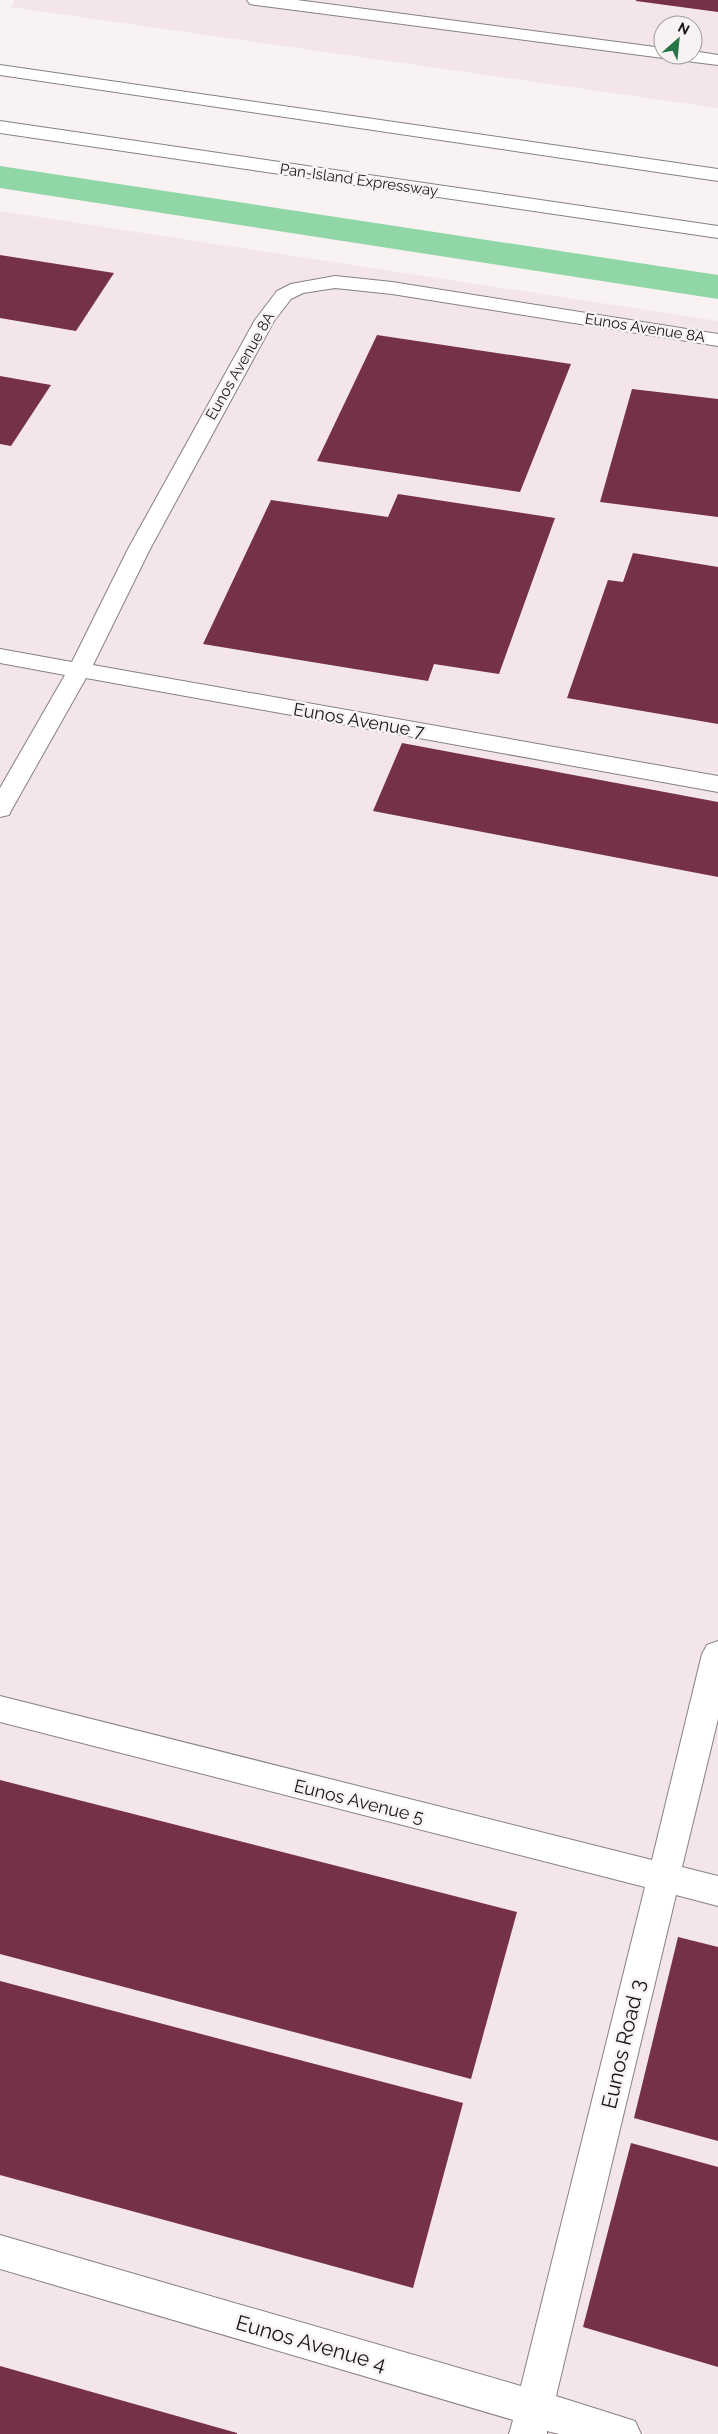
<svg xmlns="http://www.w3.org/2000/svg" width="718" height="2434" font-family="Raleway,sans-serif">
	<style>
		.built { fill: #f4e5e8; fill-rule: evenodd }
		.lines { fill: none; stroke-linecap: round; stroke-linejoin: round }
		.canal { fill: #91d6a6; fill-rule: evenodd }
		.building { fill: #753146 }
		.minor-casing { stroke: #868182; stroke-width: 2 }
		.highway-casing { stroke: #868182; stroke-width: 2 }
		.minor { fill: #fff; fill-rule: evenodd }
		.highway { fill: #fff; fill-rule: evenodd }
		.labels { text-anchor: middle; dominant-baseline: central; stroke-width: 5; stroke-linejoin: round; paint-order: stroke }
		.far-street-label { font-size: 15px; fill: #181616; stroke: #f8f2f3 }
		.street-label { font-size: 18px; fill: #181616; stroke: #f8f2f3 }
		.near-street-label { font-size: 21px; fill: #181616; stroke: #f8f2f3 }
	</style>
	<rect width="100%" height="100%" fill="#f8f2f3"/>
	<!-- built -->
	<g class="built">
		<path d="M 15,0 L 718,0 L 718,108 L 11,7 ZM 663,25 L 693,25 L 693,55 L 663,55 Z"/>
		<polygon points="0,211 718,321 718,2434 0,2434"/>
	</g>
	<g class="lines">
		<!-- canal -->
		<polygon class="canal" points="0,166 718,275 718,299 0,188"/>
	</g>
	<!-- building -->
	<g class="building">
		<polygon points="636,0 718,0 718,12 636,1"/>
		<polygon points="0,255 114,273 76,331 0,318"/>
		<polygon points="377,335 571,364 520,492 317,461"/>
		<polygon points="0,376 51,385 11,446 0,444"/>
		<polygon points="632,389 718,399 718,517 600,502"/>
		<polygon points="398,494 555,518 499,674 434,664 428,681 203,644 271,500 388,517"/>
		<polygon points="633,553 718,567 718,724 567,698 608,580 623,582"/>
		<polygon points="402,743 718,802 718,877 373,811"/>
		<polygon points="0,1780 517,1912 471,2079 0,1954"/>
		<polygon points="678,1937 718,1947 718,2141 634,2118"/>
		<polygon points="0,1981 463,2103 413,2288 0,2175"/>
		<polygon points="631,2143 718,2167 718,2367 583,2327"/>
		<polygon points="0,2366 237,2433 237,2434 0,2434"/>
	</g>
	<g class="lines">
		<defs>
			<g id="minor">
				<polygon points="247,0 297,0 663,48 663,55 693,55 693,51 718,55 718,65 678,60 670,56 663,58 256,5 250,4"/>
				<polygon points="335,276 392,282 718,334 718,346 392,294 335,288 303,293 291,299 274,321 150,549 93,665 718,776 718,792 86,678 12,809 9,815 0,817 0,788 65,675 0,663 0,649 72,662 128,549 255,320 277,291 291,284"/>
				<polygon points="718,1641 718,1719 682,1867 718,1876 718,1906 676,1895 556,2396 635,2421 641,2434 559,2434 547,2431 547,2434 509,2434 513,2420 0,2269 0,2235 521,2386 645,1887 0,1722 0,1696 652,1860 702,1654 707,1645"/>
			</g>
			<g id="highway">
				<polygon points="0,65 718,169 718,181 0,75"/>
				<polygon points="0,121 718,226 718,238 0,133"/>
			</g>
		</defs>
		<!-- minor casing -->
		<use href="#minor" class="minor-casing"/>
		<!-- highway casing -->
		<use href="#highway" class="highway-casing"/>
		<!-- minor -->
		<use href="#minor" class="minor"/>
		<!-- highway -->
		<use href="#highway" class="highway"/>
	</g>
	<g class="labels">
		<!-- far-street labels -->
		<g class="far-street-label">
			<text transform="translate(359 180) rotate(8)">Pan-Island Expressway</text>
			<text transform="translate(645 328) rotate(9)">Eunos Avenue 8A</text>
			<text transform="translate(240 366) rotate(-60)">Eunos Avenue 8A</text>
		</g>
		<!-- street labels -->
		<g class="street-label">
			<text transform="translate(359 720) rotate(10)">Eunos Avenue 7</text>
			<text transform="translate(359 1801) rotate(14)">Eunos Avenue 5</text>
		</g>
		<!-- near-street labels -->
		<g class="near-street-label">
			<text transform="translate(623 2044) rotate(-77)">Eunos Road 3</text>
			<text transform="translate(311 2343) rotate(16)">Eunos Avenue 4</text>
		</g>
	</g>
	<!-- north arrow -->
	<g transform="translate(678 40) rotate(27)"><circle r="24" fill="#f8f2f3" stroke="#9e9a9b"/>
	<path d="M0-4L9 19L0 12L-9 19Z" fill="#267646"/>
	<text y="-8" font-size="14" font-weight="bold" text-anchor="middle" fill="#181616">N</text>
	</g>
</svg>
